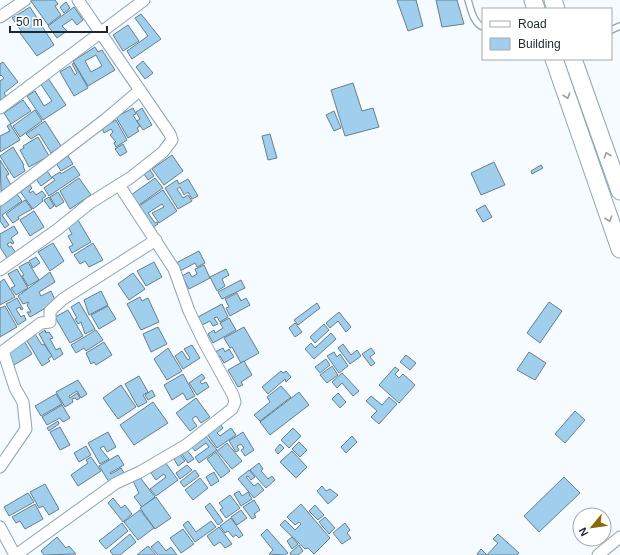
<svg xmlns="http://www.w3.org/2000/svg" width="620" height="555" font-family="Arial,sans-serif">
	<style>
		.building { fill: #9fcfec; stroke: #677e8d; fill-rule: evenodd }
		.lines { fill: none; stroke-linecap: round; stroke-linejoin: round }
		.lane-casing { stroke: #8ca5b4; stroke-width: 8 }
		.street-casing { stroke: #8ca5b4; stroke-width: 13 }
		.primary-casing { stroke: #8ca5b4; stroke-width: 19 }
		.lane { stroke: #fff; stroke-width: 5.5 }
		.street { stroke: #fff; stroke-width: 11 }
		.primary { stroke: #fff; stroke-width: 17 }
		.oneway { stroke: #9a9ea0 }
	</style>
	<rect width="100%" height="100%" fill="#f6fbff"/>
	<!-- building -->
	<g class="building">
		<polygon points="33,0 55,0 58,4 55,6 61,15 48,25 31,1"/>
		<polygon points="397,0 416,0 423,26 408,31"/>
		<polygon points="436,0 457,0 464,24 442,27"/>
		<polygon points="66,2 70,8 64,13 60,7"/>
		<polygon points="30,7 54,45 37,56 20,33 22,32 12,18"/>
		<polygon points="74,7 83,20 77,25 72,19 62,26 67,31 57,38 48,26"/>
		<polygon points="141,14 161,39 132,59 127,51 148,36 135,18"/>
		<polygon points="128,25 139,41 123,51 113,35"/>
		<path d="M 95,47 L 98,52 L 102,50 L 115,70 L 88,86 L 73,61 ZM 96,55 L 102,66 L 91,72 L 85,61 Z"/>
		<polygon points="143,61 153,73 145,79 136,67"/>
		<polygon points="3,62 18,82 4,93 6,96 0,101 0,81 4,78 1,75 0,76 0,64"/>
		<polygon points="74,63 88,88 74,96 60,72 70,66 75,75 77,73 72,64"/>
		<polygon points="48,78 66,105 43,120 27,96 35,91 44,106 52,101 40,83"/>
		<polygon points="353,83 362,111 373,108 379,127 345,136 331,90"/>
		<polygon points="23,100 31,111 11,124 4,113"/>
		<polygon points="133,108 136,114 133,115 140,126 137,128 139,131 128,138 116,117"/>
		<polygon points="142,108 152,125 143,130 137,121 140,119 136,112"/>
		<polygon points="35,110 42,121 20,137 13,126"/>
		<polygon points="334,111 341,128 334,131 326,115"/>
		<polygon points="116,120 127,140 116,147 114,143 116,142 110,135 113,132 111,129 104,133 102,128"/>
		<polygon points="45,121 61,146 51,153 39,134 31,139 26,134"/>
		<polygon points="10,124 20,140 0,152 0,136 10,131 7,126"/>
		<polygon points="270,134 277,158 268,160 262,136"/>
		<polygon points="38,137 49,156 29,167 20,150 24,148 23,146"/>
		<polygon points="123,144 127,152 120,156 115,149"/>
		<polygon points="13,147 24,165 23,166 25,171 14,178 0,156"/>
		<polygon points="172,155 183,171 164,185 152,169"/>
		<polygon points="68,156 73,164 61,171 56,163"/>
		<polygon points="0,160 9,174 6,176 11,185 1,191"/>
		<polygon points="494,162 505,185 481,195 471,173"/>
		<polygon points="541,165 543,168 532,174 531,171"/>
		<polygon points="74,166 80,175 49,196 44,188 55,180 52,177 60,172 61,174"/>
		<polygon points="150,170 154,176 148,180 144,174"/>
		<polygon points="47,171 52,178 41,186 36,179"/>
		<polygon points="79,178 91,195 70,209 60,191"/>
		<polygon points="155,178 163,188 139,205 131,195"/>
		<polygon points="188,179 198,196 192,199 188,192 184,195 180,187 177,189 183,198 188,195 192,201 178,209 165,188 177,180 179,184"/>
		<polygon points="29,184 32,188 29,191 30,193 33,191 36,195 42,191 46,196 42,199 43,201 33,209 19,190"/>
		<polygon points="163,190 177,211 159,223 152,213 164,207 162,204 148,213 155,223 157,222 158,224 153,227 139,206"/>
		<polygon points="58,192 64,202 56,207 50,197"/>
		<polygon points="17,194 22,201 2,215 9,225 5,228 0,221 0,205"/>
		<polygon points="49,197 54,206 50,209 44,200"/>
		<polygon points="25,200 32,209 18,217 19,219 13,223 6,214"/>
		<polygon points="485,205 492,217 483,222 476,210"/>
		<polygon points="34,211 44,227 30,236 20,220"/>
		<polygon points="78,220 91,242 72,253 69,247 73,245 68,236 72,234 68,227"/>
		<polygon points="14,226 18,233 11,238 14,243 12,244 11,242 7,244 9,247 11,246 16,253 7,258 0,247 0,234"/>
		<polygon points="53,243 64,261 50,271 38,252"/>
		<polygon points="93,243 103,260 89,267 85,261 80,264 74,255"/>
		<polygon points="199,251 205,263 197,267 195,263 180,271 176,263"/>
		<polygon points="36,257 40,263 33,268 29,261"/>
		<polygon points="28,262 39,280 28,286 22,276 24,275 19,267"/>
		<polygon points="154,262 162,277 146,286 137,271"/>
		<polygon points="204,265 210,278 189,289 182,276 189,272 192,277 197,274 195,269"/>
		<polygon points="17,269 28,288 16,295 11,288 15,286 8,274"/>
		<polygon points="226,269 229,275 222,279 225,286 217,291 210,277"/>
		<polygon points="50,272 55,282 39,292 41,296 51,291 56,302 30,317 27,312 31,312 27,305 29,302 23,304 18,296"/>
		<polygon points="133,273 145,289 129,300 118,284"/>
		<polygon points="4,279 15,297 0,305 0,282"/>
		<polygon points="241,280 245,288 222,299 218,292"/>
		<polygon points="101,291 108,305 89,315 84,300"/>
		<polygon points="237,293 241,301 246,298 250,305 230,316 226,308 229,307 225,299"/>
		<polygon points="140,297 142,301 148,298 159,322 141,330 127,304"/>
		<polygon points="17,298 23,309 21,310 20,307 16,309 21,317 24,315 26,320 18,325 6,304"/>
		<polygon points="79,302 95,329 85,334 81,322 78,324 75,319 77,318 71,307"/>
		<polygon points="549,302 562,311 540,343 527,333"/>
		<polygon points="317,303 320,308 298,325 294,320"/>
		<polygon points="222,304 228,317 220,322 217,317 214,318 218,324 213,326 210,321 202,325 198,317"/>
		<polygon points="5,306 17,327 0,337 0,308"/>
		<polygon points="108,306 116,319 99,329 91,315"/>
		<polygon points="68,310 83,336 70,343 55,317"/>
		<polygon points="339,312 351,327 346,332 338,321 330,328 326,323"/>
		<polygon points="229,318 236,330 213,343 208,334 214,330 215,333 223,328 220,323"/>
		<polygon points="295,323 302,332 295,337 289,328"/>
		<polygon points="324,324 329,330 315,343 310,337"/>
		<polygon points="158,327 167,344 151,352 143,334"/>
		<polygon points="244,327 259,353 241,363 232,347 230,348 224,338"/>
		<polygon points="45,330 46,333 49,332 53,338 50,339 56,350 60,348 63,354 54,360 39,334"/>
		<polygon points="96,330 103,340 86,351 84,348 76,353 71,345"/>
		<polygon points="331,333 336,339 314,359 305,349 311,343 315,348"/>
		<polygon points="35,334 42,345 44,344 52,356 48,359 50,361 42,366 26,339"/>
		<polygon points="24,341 32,354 14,365 6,352"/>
		<polygon points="104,342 112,355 96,365 94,362 91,364 86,353"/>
		<polygon points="343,344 351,355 357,350 361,356 350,364 338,348"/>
		<polygon points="192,345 200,358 183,369 175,356 182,351 188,360 190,358 184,349"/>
		<polygon points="168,348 182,371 167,380 154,359"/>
		<polygon points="223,348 225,352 229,349 234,357 224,363 220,356 216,358 213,353"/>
		<polygon points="371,348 375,353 370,357 375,363 371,366 362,354"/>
		<polygon points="334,352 337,357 340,354 348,366 339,373 327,356"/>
		<polygon points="529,352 546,363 535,380 517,370"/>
		<polygon points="406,355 416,363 410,370 400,362"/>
		<polygon points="326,359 330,365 320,373 315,367"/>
		<polygon points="244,361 252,375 241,382 243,385 238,387 228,370"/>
		<polygon points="332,366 338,375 327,383 320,375"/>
		<polygon points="395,367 399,370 395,374 399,378 403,374 415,385 399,403 379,385"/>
		<polygon points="281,371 283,373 286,371 291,377 286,382 285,379 268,394 262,387"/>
		<polygon points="342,373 359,391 353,396 342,383 337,388 332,382"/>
		<polygon points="183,374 195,396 187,400 183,393 172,400 164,385"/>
		<polygon points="202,374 205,378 200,382 202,384 206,382 209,387 197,395 189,383"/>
		<polygon points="139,376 148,392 143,395 147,402 138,407 125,384"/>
		<polygon points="78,380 87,394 81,398 77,391 69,396 70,398 77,393 80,398 77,400 75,398 72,399 73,402 65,407 56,392"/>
		<polygon points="121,385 136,407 118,419 103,398"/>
		<polygon points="281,386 291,397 260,421 254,415 270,402 267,397"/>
		<polygon points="152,390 155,396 148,400 145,395"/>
		<polygon points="299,392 309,405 270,435 260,422"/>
		<polygon points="338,393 346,402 340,408 332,399"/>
		<polygon points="56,394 62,404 41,416 35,406"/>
		<polygon points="371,396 382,405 389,397 397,404 379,424 371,417 377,411 366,401"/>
		<polygon points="196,398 210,417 201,423 196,416 192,419 197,426 190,431 176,413"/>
		<polygon points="153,402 168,423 134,445 120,425"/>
		<polygon points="62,405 70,418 63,422 60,418 47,425 42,417"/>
		<polygon points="575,411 585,420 565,443 555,434"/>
		<polygon points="58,421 59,424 49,431 47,428"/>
		<polygon points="220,424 223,428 217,433 220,436 231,428 236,435 217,448 207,434"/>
		<polygon points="60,427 70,445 60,450 50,432"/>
		<polygon points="293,428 301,436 289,448 281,440"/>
		<polygon points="108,432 116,447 107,452 104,446 100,448 109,459 100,464 88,443"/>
		<polygon points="243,432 254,450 245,456 241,450 244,448 241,444 237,446 239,450 236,452 229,441"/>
		<polygon points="205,435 217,450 199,463 195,457 209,447 206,443 195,451 191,446"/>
		<polygon points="352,436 357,442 346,453 341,447"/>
		<polygon points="299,442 307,450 300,457 292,449"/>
		<polygon points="227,443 242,461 232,469 217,451"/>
		<polygon points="280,444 284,448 278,454 275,450"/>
		<polygon points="86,446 91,455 79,462 74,453"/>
		<polygon points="186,449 194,459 188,463 181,453"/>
		<polygon points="292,451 307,467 296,478 280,462"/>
		<polygon points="216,452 230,471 221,478 207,459"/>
		<polygon points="179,453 185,461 178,466 173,457"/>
		<polygon points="118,455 124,465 110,473 111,474 121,468 126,476 111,485 99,466"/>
		<polygon points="91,457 101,471 78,486 71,475 88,463 86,460"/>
		<polygon points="165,462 178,480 156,496 150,489 166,477 164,474 156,480 151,473"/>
		<polygon points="259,463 263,469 261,471 268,479 272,476 275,480 266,488 250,470"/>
		<polygon points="187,465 192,470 180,479 176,473"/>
		<polygon points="195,470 199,476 184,487 180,482"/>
		<polygon points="249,470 255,477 251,480 248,476 246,477 254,486 258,483 264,490 254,498 238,479"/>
		<polygon points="214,472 219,481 211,486 206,477"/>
		<polygon points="139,476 155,497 142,507 134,497 139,493 133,481"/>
		<polygon points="564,477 580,493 539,532 524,516"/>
		<polygon points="200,478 208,488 193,500 185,490"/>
		<polygon points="45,484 59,509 49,515 43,506 39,508 30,492"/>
		<polygon points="322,486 326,491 330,489 338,495 328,504 317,491"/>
		<polygon points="239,491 242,496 248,492 252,499 241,506 234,494"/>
		<polygon points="28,493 34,502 9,516 4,507"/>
		<polygon points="230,495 240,508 226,518 220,510 223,508 219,503"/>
		<polygon points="156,497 171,518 155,529 140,508"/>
		<polygon points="113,498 121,508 125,505 132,514 123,522 108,503"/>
		<polygon points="254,500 260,510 254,514 256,517 252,519 243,507"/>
		<polygon points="210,503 223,521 218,525 205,507"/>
		<polygon points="35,504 43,519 25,529 20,521 16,523 12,517"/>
		<polygon points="301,504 330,538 314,554 308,548 305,549 280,525 285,520 295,530 301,524 299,522 295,525 287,517"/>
		<polygon points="315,505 324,515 318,520 309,511"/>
		<polygon points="140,510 154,528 138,540 124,522"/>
		<polygon points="241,510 247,518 237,525 231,517"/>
		<polygon points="325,517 335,528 329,534 319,522"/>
		<polygon points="231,518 243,535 239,538 236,535 233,537 228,531 225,533 220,526"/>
		<polygon points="188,521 196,532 211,521 216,527 195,542 183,525"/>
		<polygon points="122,523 128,531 106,549 99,541"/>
		<polygon points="345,523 350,530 347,533 351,538 342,544 333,533"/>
		<polygon points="219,527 232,544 225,548 220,542 214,546 207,536"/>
		<polygon points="183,529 194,544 181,553 170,538"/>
		<polygon points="267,529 288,553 285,555 269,554 273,550 261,535"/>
		<polygon points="130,534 136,542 120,555 113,555 110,551"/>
		<polygon points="498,534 519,553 517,555 478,555 477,554 481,549 487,555 498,543 493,539"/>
		<polygon points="57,537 66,548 69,546 76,554 44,555 41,551"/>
		<polygon points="292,537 298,544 292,549 287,541"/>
		<polygon points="158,541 166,551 171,547 177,555 158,555 151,547"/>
		<polygon points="299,545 303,551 298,555 291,555 290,553"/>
		<polygon points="148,546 156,555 137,555"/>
	</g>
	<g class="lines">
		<defs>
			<g id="lane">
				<path d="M 468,0 C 471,9 473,23 483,27"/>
				<polyline points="611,30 620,26"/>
			</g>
			<g id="street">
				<polyline points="0,17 25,0"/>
				<polyline points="0,108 144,0"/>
				<polyline points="0,200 106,119 139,91"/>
				<polyline points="0,270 58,229 90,203 130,178 163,152 172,140 170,134 78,0"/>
				<polyline points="0,467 26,429 23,402 15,388 3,351 41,323 50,322 50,311 63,299 156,240"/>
				<polyline points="0,527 15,555"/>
				<polyline points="16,555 116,483 140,472 186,445 232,409 235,402 233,395 204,342 189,311 174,269 119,185"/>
				<polyline points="598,555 620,537"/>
			</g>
			<g id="primary">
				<polyline points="533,0 536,9"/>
				<polyline points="553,0 556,9"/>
				<polyline points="554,59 620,249"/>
				<polyline points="573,59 620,191"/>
			</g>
		</defs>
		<!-- lane casing -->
		<use href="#lane" class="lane-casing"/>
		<!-- street casing -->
		<use href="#street" class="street-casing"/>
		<!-- primary casing -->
		<use href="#primary" class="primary-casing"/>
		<!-- lane -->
		<use href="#lane" class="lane"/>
		<!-- street -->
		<use href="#street" class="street"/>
		<!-- primary -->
		<use href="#primary" class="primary"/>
	</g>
	<!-- one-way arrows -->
	<defs><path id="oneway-chevron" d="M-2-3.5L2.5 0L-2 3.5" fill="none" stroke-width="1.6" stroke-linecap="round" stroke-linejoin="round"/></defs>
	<g class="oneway">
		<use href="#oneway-chevron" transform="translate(567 96) rotate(71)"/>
		<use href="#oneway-chevron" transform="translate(607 155) rotate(-109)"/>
		<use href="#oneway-chevron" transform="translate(609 219) rotate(71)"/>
	</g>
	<!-- legend -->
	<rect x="482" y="8" width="130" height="52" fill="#ffffff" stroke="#a5a9ab"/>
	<rect x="490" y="21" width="20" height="6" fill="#ffffff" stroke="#a5a9ab"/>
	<text x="518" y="28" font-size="12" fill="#1e272d">Road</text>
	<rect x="490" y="38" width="20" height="12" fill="#9fcfec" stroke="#a5a9ab"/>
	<text x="518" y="48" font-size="12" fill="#1e272d">Building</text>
	<!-- north arrow -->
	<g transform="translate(592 527) rotate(241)"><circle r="19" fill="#ffffff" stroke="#a5a9ab"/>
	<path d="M0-3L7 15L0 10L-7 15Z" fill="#886b08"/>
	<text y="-6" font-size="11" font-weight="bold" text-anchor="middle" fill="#1e272d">N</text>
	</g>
	<!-- scale -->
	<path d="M10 26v6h97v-6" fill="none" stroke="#1e272d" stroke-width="2"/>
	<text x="16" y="26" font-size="12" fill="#1e272d" stroke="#ffffff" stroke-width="3" paint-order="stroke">50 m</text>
</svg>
